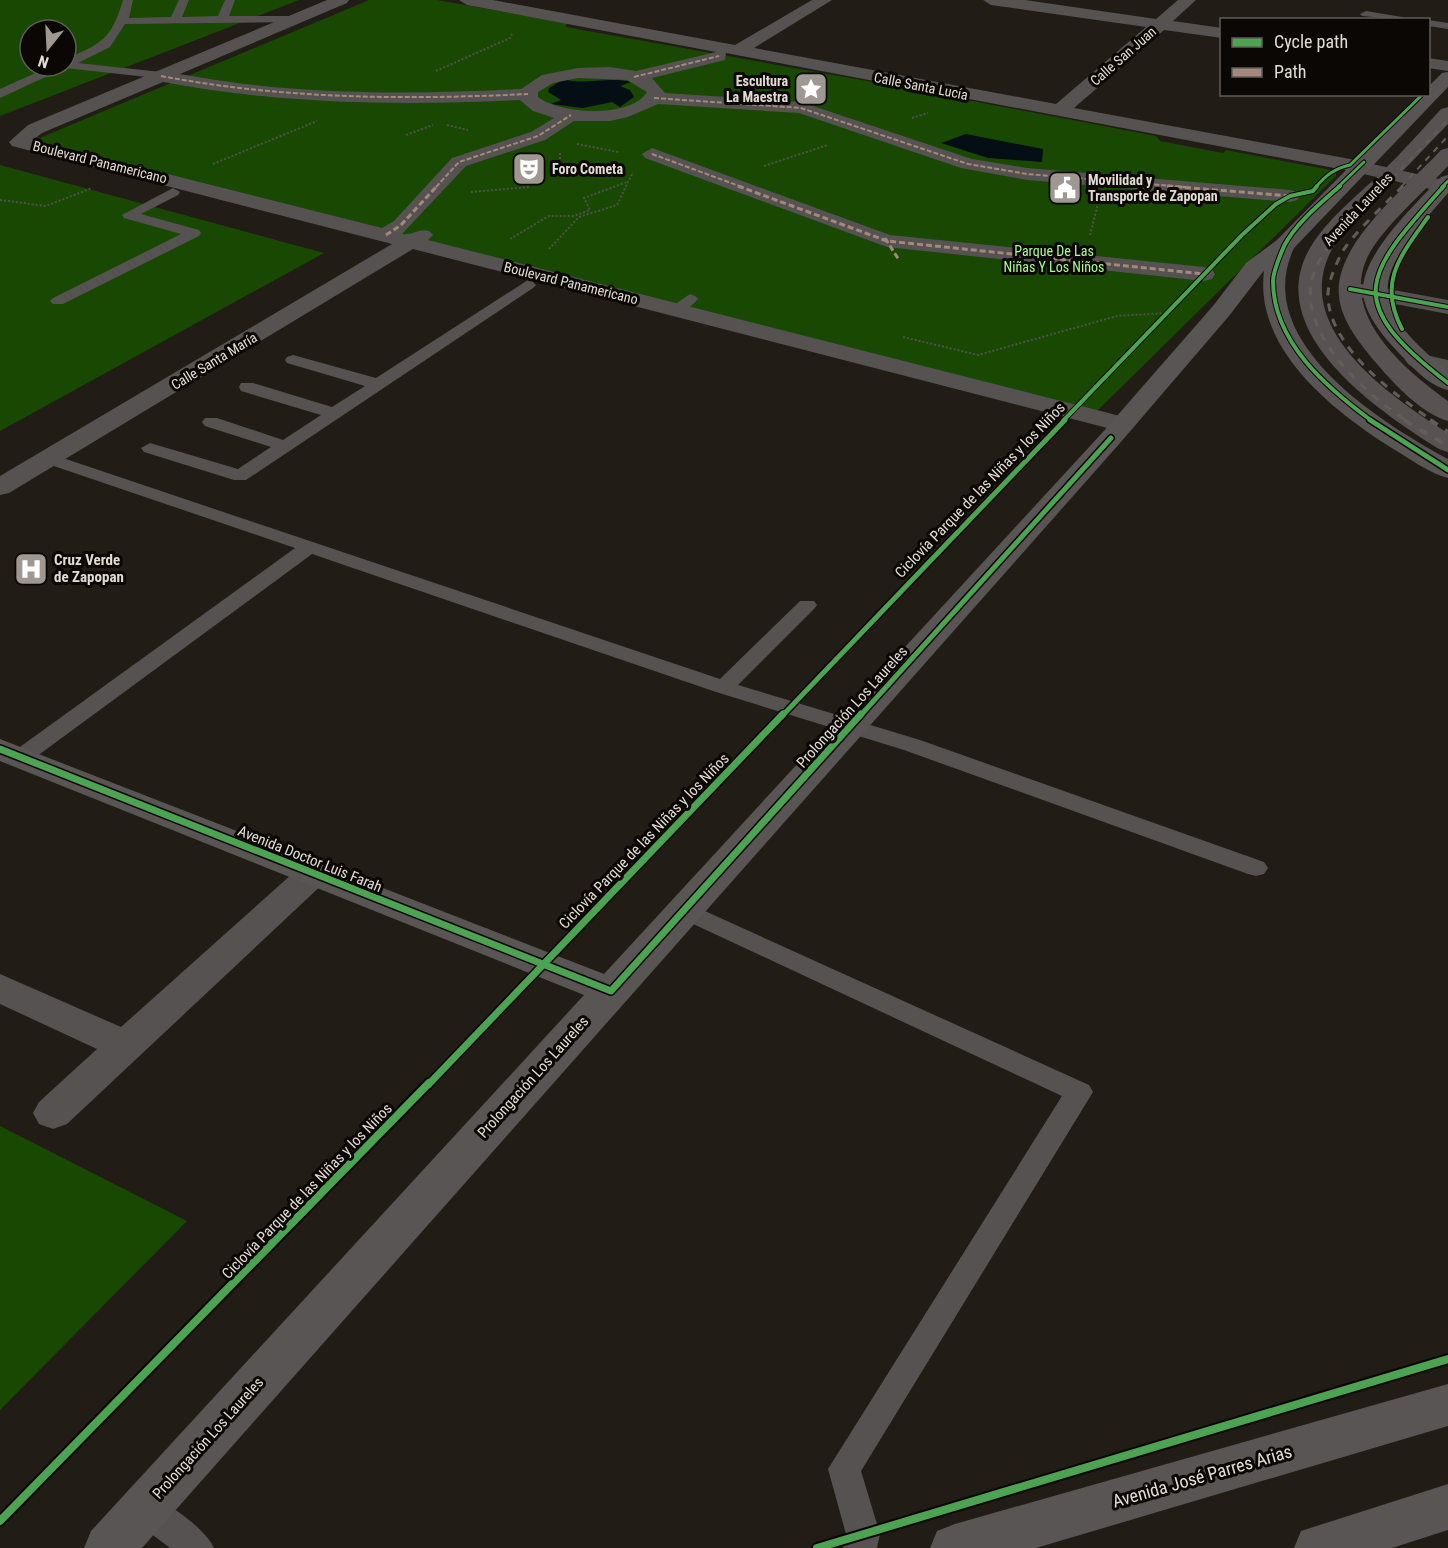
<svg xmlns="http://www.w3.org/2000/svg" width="1448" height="1548" font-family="'Roboto Condensed',sans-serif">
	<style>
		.green { fill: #194803; fill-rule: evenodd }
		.water { fill: #050e15 }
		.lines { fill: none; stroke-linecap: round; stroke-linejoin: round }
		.path { stroke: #524f4e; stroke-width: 2; stroke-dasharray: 2 2; stroke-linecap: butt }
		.lane { fill: #555251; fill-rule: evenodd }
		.street { fill: #555251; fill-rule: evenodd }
		.secondary { fill: #595555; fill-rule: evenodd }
		.primary { fill: #585352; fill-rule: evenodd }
		.rail-far2 { stroke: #615d5b; stroke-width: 2; stroke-dasharray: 6 6; stroke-linecap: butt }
		.rail-far1 { stroke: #615d5b; stroke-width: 3; stroke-dasharray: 8 8; stroke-linecap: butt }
		.rail { stroke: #615d5b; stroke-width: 4; stroke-dasharray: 9 9; stroke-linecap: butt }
		.quiet-far1 { stroke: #a5887d; stroke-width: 2; stroke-dasharray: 5 2; stroke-linecap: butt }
		.quiet { stroke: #a5887d; stroke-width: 3; stroke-dasharray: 6 3; stroke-linecap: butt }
		.cycleway-far4-casing { stroke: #0b0704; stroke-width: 5 }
		.cycleway-far3-casing { stroke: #0b0704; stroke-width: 6 }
		.cycleway-far2-casing { stroke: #0b0704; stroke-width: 8 }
		.cycleway-far1-casing { stroke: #0b0704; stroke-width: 10 }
		.cycleway-casing { stroke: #0b0704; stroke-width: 12 }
		.cycleway-far4 { stroke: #4ca352; stroke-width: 3 }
		.cycleway-far3 { stroke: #4ca352; stroke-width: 4 }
		.cycleway-far2 { stroke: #4ca352; stroke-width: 5 }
		.cycleway-far1 { stroke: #4ca352; stroke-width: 7 }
		.cycleway { stroke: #4ca352; stroke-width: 8 }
		.labels { text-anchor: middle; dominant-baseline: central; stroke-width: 6; stroke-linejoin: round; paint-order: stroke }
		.far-street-label { font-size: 14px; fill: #e2dbd5; stroke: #0b0704 }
		.far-poi-label { font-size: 14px; font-weight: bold; fill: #e2dbd5; stroke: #0b0704; text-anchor: start }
		.far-park-label { font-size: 14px; fill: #aafb91; stroke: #0b0704 }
		.street-label { font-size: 15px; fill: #e2dbd5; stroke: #0b0704 }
		.poi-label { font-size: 15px; font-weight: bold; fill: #e2dbd5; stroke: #0b0704; text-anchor: start }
		.near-street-label { font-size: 18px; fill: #e2dbd5; stroke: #0b0704 }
	</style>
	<rect width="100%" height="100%" fill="#221c16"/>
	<!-- green -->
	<g class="green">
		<path d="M 0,0 L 299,0 L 0,116 ZM 30,30 L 66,30 L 66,66 L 30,66 Z"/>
		<polygon points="369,0 437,0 566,23 566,27 906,88 910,93 972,101 1156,136 1160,141 1223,153 1226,150 1336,171 1336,176 1097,411 35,144 42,137"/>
		<polygon points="0,165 324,253 0,431"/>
		<polygon points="0,1126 187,1221 0,1410"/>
	</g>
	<!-- water -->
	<g class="water">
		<path d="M 564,79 C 582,86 608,76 631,82 L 620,86 L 630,90 L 634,97 L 620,107 L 612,102 L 583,108 L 551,104 L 561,100 L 548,92 L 549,88 Z"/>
		<polygon points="966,134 1043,149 1042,162 988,158 941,143"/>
	</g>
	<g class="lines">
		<!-- path -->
		<g class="path">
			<polyline points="436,71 510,38 512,34"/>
			<polyline points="912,118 928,113"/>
			<polyline points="447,125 468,130"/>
			<polyline points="406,135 433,125"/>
			<polyline points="577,144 618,152"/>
			<polyline points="560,153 560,165"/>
			<polyline points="213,164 317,121"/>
			<polyline points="764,166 828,145"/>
			<polyline points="471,192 530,187"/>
			<polyline points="0,200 46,206 92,188"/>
			<polyline points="1090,235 1098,204"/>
			<polyline points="510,239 549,216 574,216 590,210 584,198 627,182"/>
			<polyline points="549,249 579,217 617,205 633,172"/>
			<polyline points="903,337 978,355 1117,316 1166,313"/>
		</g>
		<!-- lane -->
		<g class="lane">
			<path d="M 123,0 L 133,0 L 129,18 L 171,17 L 179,0 L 189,0 L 182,17 L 218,16 L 225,0 L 235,0 L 229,16 L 295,16 L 301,19 L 295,22 L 125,24 L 110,47 L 78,63 L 161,72 L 167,76 L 165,79 L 65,68 L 0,98 L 0,89 L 51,66 L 66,66 L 66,59 C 102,43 111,40 123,0 Z"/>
			<polygon points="1366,11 1402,17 1407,20 1362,16 1360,14"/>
			<polygon points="1428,20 1448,23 1448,29 1428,26"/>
			<polygon points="173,188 180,192 178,195 141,214 199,230 201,233 199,236 63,304 53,304 50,301 53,298 181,234 124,218 122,215"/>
			<polygon points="528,280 533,282 536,285 533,288 246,480 234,480 144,452 141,448 150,443 238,469 271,447 205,426 202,422 205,418 217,418 283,440 321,415 241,391 239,387 241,383 253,383 332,407 365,386 287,363 285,360 287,357 293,355 376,378"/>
			<path d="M 690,294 L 695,296 L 698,299 C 691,307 681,315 671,312 L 668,309 Z"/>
			<polygon points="51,454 720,679 800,601 814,601 817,605 814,609 738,685 920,740 1264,862 1268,868 1264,874 1256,876 1248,874 904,750 716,692 312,554 29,762 13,762 10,757 13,752 295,548 45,463 42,459"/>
			<polygon points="685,902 1089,1085 1093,1092 861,1471 880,1534 877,1548 843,1548 846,1534 828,1469 1062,1096 676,916 673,910 676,904"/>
			<path d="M 145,1493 C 166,1501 205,1528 214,1548 L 170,1548 L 133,1520 L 128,1509 L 133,1498 Z"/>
		</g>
		<!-- street -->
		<g class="street">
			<path d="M 327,0 L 349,0 L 347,3 L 180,74 C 292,95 407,95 521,89 L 542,75 L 578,68 L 610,67 L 636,71 L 716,52 L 467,5 L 459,0 L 493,0 L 735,45 L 812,0 L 832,0 L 754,48 L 1056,104 L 1146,27 L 991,5 L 983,0 L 1025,0 L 1156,19 L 1178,0 L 1196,0 L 1173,21 L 1222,28 L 1222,38 L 1164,30 L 1074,108 L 1350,159 L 1448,181 L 1448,191 L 1443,192 L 1350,171 L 726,53 L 725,60 L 652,78 L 665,93 L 801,102 L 972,159 L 1027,168 L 1290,190 L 1297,192 L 1300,196 L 1297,200 L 1290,202 L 1027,180 L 961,168 L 799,113 L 658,104 L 628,117 L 610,121 L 574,121 L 545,140 L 466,166 L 402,234 C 412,236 419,228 429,231 L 433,235 L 428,240 L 1132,419 L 1136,424 L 1132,429 L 1123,432 L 413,249 L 9,493 L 0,495 L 0,476 L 392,244 L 12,146 L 9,142 L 28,125 ZM 578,78 L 627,80 L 647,92 C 630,119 560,114 538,97 L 538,92 L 553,83 ZM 163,82 C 281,104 400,106 520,100 L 533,111 L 554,118 L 531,132 L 452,158 L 394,221 L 382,228 L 33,140 L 42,133 Z"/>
			<polygon points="1428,58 1448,61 1448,71 1428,68"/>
			<polygon points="652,148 890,235 1204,267 1212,269 1215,274 1212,279 1204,281 887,247 645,158 642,154"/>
			<polygon points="1350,282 1448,300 1448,314 1342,294 1339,289 1342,284"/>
			<polygon points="1417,353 1448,360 1448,374 1409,365 1405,360 1409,355"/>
			<polygon points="314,861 326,865 332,873 326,881 67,1124 53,1129 39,1124 33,1113 39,1102 97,1049 0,1004 0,974 121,1027 302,865"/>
		</g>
		<!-- secondary -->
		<g class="secondary">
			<path d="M 1448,72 L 1448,87 L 1294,248 C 1250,341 1380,422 1448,459 L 1448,478 C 1429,473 1412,460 1395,450 C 1336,413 1254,351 1264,271 L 1262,273 L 1229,316 L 1120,443 L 142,1548 L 84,1548 L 91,1531 L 584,995 L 0,761 L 0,739 L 604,974 L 1102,433 L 1213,306 L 1246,263 L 1277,240 L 1421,94 L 1428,94 L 1428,87 L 1442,73 Z"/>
			<path d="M 1448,175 L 1448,193 C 1380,271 1356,298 1448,371 L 1448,390 C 1429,386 1411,366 1398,352 C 1383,336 1365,315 1363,293 C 1360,255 1417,203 1441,177 Z"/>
			<polygon points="1448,1384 1448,1426 1036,1548 930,1548 937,1531 955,1524"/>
			<polygon points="1448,1484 1448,1530 1392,1548 1294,1548 1301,1531"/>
		</g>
		<!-- primary -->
		<g class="primary">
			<path d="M 1448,107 L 1448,124 L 1342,234 C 1277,318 1384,393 1448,433 L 1448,452 L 1439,449 C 1379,412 1261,332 1310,248 C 1328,218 1357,196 1382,172 C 1402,152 1422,130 1441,109 Z"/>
			<path d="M 1448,148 L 1448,166 C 1425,191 1383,227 1368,256 C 1339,315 1405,370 1448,401 L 1448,421 C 1422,414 1394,384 1377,364 C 1361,345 1341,321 1339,296 C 1333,244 1408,186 1441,150 Z"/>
		</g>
		<!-- rail-far2 -->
		<g class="rail-far2">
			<polyline points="1384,187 1448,120"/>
			<polyline points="1401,187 1448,136"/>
		</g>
		<!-- rail-far1 -->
		<g class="rail-far1">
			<path d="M 1385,186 C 1361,212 1329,237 1315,270 C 1291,328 1364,393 1407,421"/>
			<path d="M 1403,186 C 1387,202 1350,237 1341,254 C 1335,267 1327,284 1328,298 C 1331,349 1395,395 1433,421"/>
		</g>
		<!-- rail -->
		<g class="rail">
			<polyline points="1404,420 1448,446"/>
			<polyline points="1430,420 1448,432"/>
		</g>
		<!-- quiet-far1 -->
		<g class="quiet-far1">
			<path d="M 161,76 C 283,99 404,100 528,94"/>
			<polyline points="634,77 719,56"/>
			<polyline points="654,98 801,108 968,164 1027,174 1185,187"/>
			<polyline points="652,154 742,187"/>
			<polyline points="436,187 459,162 538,136 571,115"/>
		</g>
		<!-- quiet -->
		<g class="quiet">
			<polyline points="738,186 887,241 1204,274"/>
			<polyline points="1167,186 1290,196"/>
			<polyline points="386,235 401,225 437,186"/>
			<polyline points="885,238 899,260"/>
		</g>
		<defs>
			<g id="cycleway-far4">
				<path d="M 1316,187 C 1326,175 1334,169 1350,165 L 1423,94"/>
				<polyline points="1338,187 1364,162"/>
				<polyline points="1442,187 1448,181"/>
			</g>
			<g id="cycleway-far3">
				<path d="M 1340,186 C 1321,203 1296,223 1284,246 C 1280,256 1273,271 1273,281 C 1273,342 1327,388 1372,421"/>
				<path d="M 1444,186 C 1364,275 1341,301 1448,383"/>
				<polyline points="1350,289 1448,307"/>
				<path d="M 1402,329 C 1377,282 1401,255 1428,217"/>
				<polyline points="1063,421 1242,235 1276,204 1290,196 1313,191 1317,186"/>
			</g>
			<g id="cycleway-far2">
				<polyline points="1370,420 1448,470"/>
				<polyline points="782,716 1065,420"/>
				<polyline points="860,716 1111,438"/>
			</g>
			<g id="cycleway-far1">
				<polyline points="0,749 611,991 861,714"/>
				<polyline points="428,1085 783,714"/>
			</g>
			<g id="cycleway">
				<polyline points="0,1521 429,1083"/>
				<polyline points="817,1548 1448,1359"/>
			</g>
		</defs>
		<!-- cycleway-far4 casing -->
		<use href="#cycleway-far4" class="cycleway-far4-casing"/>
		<!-- cycleway-far3 casing -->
		<use href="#cycleway-far3" class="cycleway-far3-casing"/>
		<!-- cycleway-far2 casing -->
		<use href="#cycleway-far2" class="cycleway-far2-casing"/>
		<!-- cycleway-far1 casing -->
		<use href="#cycleway-far1" class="cycleway-far1-casing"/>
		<!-- cycleway casing -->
		<use href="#cycleway" class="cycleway-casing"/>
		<!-- cycleway-far4 -->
		<use href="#cycleway-far4" class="cycleway-far4"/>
		<!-- cycleway-far3 -->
		<use href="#cycleway-far3" class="cycleway-far3"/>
		<!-- cycleway-far2 -->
		<use href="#cycleway-far2" class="cycleway-far2"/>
		<!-- cycleway-far1 -->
		<use href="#cycleway-far1" class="cycleway-far1"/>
		<!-- cycleway -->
		<use href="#cycleway" class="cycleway"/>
	</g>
	<!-- icons -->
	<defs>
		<symbol id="sight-square" viewBox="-11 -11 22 22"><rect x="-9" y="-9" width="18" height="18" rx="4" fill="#9f9892" stroke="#0b0704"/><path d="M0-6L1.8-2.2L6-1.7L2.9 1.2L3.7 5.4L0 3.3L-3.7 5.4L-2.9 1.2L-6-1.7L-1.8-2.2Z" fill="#fff"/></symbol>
		<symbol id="theatre-square" viewBox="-11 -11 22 22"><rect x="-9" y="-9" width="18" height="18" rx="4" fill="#9f9892" stroke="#0b0704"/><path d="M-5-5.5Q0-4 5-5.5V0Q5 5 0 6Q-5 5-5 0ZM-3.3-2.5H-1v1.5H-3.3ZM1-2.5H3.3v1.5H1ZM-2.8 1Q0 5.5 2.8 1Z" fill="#fff"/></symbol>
		<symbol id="civic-square" viewBox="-11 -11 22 22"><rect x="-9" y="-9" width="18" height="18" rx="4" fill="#9f9892" stroke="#0b0704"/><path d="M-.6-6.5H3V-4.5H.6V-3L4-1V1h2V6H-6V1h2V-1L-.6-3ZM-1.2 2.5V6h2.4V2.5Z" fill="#fff"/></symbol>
		<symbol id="hospital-square" viewBox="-11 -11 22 22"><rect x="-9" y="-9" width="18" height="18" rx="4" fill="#9f9892" stroke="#0b0704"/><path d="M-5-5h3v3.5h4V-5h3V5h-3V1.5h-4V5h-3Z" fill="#fff"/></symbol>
	</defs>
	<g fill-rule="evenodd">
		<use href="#sight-square" x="792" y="70" width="38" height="38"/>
		<use href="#theatre-square" x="510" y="150" width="38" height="38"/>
		<use href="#civic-square" x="1046" y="169" width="38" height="38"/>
		<use href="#hospital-square" x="12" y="550" width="38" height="38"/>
	</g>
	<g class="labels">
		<!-- far-street labels -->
		<g class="far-street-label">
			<text transform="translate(1123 56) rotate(-41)">Calle San Juan</text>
			<text transform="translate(921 86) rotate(11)">Calle Santa Lucía</text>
			<text transform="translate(100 162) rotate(14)">Boulevard Panamericano</text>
			<text transform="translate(1358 209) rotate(-47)">Avenida Laureles</text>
			<text transform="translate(571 283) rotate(14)">Boulevard Panamericano</text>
			<text transform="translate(214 361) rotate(-31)">Calle Santa María</text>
		</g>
		<!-- far-poi labels -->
		<g class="far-poi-label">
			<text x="788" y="81" text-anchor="end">Escultura<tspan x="788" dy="16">La Maestra</tspan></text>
			<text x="552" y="169">Foro Cometa</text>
			<text x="1088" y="180">Movilidad y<tspan x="1088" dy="16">Transporte de Zapopan</tspan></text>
		</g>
		<!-- far-park labels -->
		<g class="far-park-label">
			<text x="1054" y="251">Parque De Las<tspan x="1054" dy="16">Niñas Y Los Niños</tspan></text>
		</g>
		<!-- street labels -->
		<g class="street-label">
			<text transform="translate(980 490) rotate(-46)">Ciclovía Parque de las Niñas y los Niños</text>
			<text transform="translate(852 707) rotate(-48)">Prolongación Los Laureles</text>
			<text transform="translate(644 841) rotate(-46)">Ciclovía Parque de las Niñas y los Niños</text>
			<text transform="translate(310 859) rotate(22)">Avenida Doctor Luis Farah</text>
			<text transform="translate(533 1077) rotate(-48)">Prolongación Los Laureles</text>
			<text transform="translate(307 1191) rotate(-46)">Ciclovía Parque de las Niñas y los Niños</text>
			<text transform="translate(208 1438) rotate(-48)">Prolongación Los Laureles</text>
		</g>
		<!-- poi labels -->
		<g class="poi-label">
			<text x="54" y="560">Cruz Verde<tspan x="54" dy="17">de Zapopan</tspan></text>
		</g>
		<!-- near-street labels -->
		<g class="near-street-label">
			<text transform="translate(1202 1476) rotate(-16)">Avenida José Parres Arias</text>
		</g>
	</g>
	<!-- legend -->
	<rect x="1220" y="18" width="210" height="78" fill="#0b0704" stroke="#615c58" stroke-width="1.5"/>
	<rect x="1232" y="38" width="30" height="9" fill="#4ca352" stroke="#615c58" stroke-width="1.5"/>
	<text x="1274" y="48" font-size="18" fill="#e2dbd5">Cycle path</text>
	<rect x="1232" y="68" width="30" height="9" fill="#a5887d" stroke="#615c58" stroke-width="1.5"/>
	<text x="1274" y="78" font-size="18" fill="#e2dbd5">Path</text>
	<!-- north arrow -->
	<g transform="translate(48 48) rotate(198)"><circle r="28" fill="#0b0704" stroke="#615c58" stroke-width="1.5"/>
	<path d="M0-4.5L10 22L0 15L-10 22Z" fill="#9f9892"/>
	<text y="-9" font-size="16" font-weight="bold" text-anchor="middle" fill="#e2dbd5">N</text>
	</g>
</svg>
